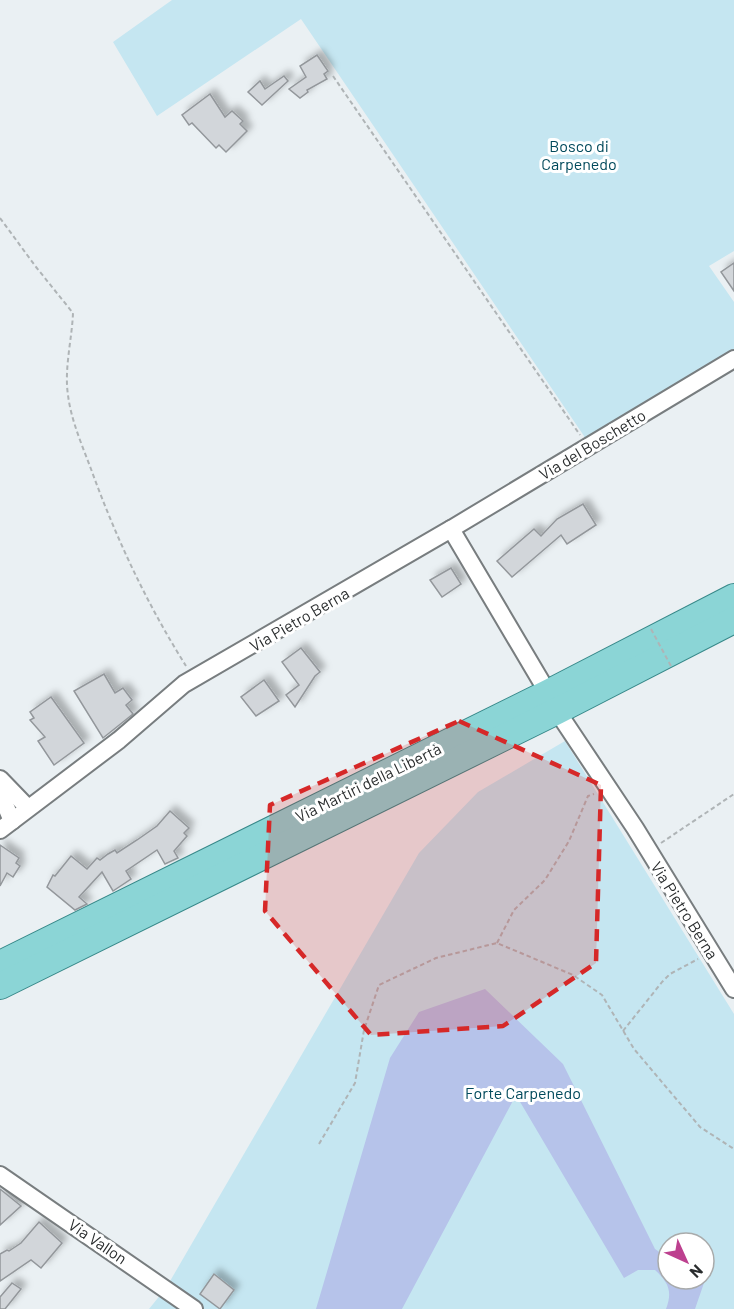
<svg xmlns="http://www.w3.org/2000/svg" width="734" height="1309" font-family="Barlow,sans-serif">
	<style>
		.green { fill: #c5e6f1; fill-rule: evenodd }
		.water { fill: #b6c3ea }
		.building { fill: #d2d6da; stroke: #93979b; stroke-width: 1.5; filter: url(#shadow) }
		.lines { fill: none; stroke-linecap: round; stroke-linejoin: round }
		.street-casing { stroke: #787d7f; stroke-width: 20 }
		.primary-casing { stroke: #378889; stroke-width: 28 }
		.path { stroke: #afb4b6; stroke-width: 2; stroke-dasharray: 4.5 3; stroke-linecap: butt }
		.street { stroke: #fff; stroke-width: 16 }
		.primary { stroke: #8bd5d6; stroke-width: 26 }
		.path-bridge { stroke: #afb4b6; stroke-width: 2; stroke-dasharray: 4.5 3; stroke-linecap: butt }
		.marked { fill: #d62828; fill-opacity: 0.2; stroke: #d62828; stroke-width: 4.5; stroke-dasharray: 12 8; stroke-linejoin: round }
		.labels { text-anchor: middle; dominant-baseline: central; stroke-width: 6; stroke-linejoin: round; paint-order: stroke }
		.park-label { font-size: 16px; fill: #00495b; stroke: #fff }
		.street-label { font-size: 16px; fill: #292c2d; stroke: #fff }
	</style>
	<defs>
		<filter id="shadow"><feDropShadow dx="5.5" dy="-5.5" stdDeviation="3" flood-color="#0004"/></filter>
	</defs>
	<rect width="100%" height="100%" fill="#eaf0f3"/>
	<!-- green -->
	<g class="green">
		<polygon points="172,0 734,0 734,251 709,266 734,302 734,354 584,443 584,436 301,19 157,116 113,42"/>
		<path d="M 565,741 L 734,1014 L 734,1309 L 149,1309 L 166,1288 L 419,853 L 478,792 ZM 668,1243 L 704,1243 L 704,1279 L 668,1279 Z"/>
	</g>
	<!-- water -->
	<path class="water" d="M 485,989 L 563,1064 L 655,1249 L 668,1258 L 668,1279 L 705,1280 L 695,1309 L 666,1309 C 673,1291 668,1282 655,1270 L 638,1270 L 624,1278 L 516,1095 L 402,1309 L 316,1309 L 390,1058 L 419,1012 Z"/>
	<!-- building -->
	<g class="building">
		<polygon points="317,55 328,71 324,74 327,79 307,90 308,92 300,98 289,89 306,77 300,66"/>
		<polygon points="284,76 288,81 262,105 248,92 260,81 265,89"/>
		<polygon points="210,94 225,117 232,111 243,121 240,124 247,131 226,152 219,145 216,148 192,123 189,125 182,115"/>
		<polygon points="734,263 734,291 721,272"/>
		<polygon points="583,504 596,525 567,544 561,535 512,577 497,561 534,529 541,536 557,519"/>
		<polygon points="451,568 461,584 442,597 430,580"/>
		<polygon points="301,648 320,672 315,676 295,707 286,695 299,685 282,662"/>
		<polygon points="104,674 115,693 123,688 132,700 126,705 133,714 103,738 74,691"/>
		<polygon points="264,680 279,701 256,716 241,697"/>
		<polygon points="51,697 84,743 54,765 38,741 45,737 30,720 34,718 30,712"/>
		<polygon points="170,811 189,828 184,833 187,836 174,851 178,858 165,864 157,850 126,871 131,879 113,891 102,872 79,897 87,904 75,910 47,887 53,875 55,876 71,856 87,869 97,858 100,860 108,854 115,850 117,853 137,840 157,826"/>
		<polygon points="0,845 19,858 16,863 20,866 13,877 7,873 0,886"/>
		<polygon points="0,1189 21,1206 0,1225"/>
		<polygon points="39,1222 62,1243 41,1268 31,1260 0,1281 0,1254 7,1250 9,1251 21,1243"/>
		<polygon points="214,1274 234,1290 220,1309 200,1294"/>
		<polygon points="12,1283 21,1289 5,1309 0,1309 0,1297"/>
	</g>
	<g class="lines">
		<defs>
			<g id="street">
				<polyline points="451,529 734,359"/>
				<polyline points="557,711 635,828 734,989"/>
				<polyline points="0,779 28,808"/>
				<polyline points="0,793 12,821"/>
				<polyline points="0,830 119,740 184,684 451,529 548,693"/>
				<polyline points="0,1175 194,1309"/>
			</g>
			<g id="primary">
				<polyline points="0,964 548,693 734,597"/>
				<polyline points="0,986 557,711 734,620"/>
			</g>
		</defs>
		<!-- street casing -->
		<use href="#street" class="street-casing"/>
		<!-- primary casing -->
		<use href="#primary" class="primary-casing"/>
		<!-- path -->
		<g class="path">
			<polyline points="333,76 580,435"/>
			<path d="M 0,218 L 36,267 L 73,313 C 72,339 64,369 68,395 C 71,420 82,445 91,469 C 116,538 147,604 186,666"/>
			<polyline points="661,843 734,794"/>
			<polyline points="497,943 514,910 545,880 569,841 588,796 594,794"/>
			<polyline points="623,1031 662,982 670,974 698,959"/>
			<polyline points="319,1144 355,1083 364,1030 379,985 436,958 497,943 573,975 602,995 634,1049 700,1127 734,1149"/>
		</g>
		<!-- street -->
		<use href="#street" class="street"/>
		<!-- primary -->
		<use href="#primary" class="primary"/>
		<!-- path-bridge -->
		<polyline class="path-bridge" points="651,629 672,668"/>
	</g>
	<!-- marked area -->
	<path class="marked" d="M 459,721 L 601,785 L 596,963 L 503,1026 L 371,1035 L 265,911 L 270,805 Z"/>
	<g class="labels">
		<!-- park labels -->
		<g class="park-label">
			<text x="579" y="145">Bosco di<tspan x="579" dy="18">Carpenedo</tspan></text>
			<text x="523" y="1092">Forte Carpenedo</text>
		</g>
		<!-- street labels -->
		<g class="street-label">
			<text transform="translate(592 444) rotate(-31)">Via del Boschetto</text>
			<text transform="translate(299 619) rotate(-30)">Via Pietro Berna</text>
			<text transform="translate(368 782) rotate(-26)">Via Martiri della Libertà</text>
			<text transform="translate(685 910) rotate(58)">Via Pietro Berna</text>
			<text transform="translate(98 1241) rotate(34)">Via Vallon</text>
		</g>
	</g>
	<!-- north arrow -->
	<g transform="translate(686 1261) rotate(135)"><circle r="28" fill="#ffffff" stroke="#a9abab" stroke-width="1.5"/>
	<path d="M0-4.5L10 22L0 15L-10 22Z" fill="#bd408f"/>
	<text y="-9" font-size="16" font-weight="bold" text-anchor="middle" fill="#292c2d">N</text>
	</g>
</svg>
